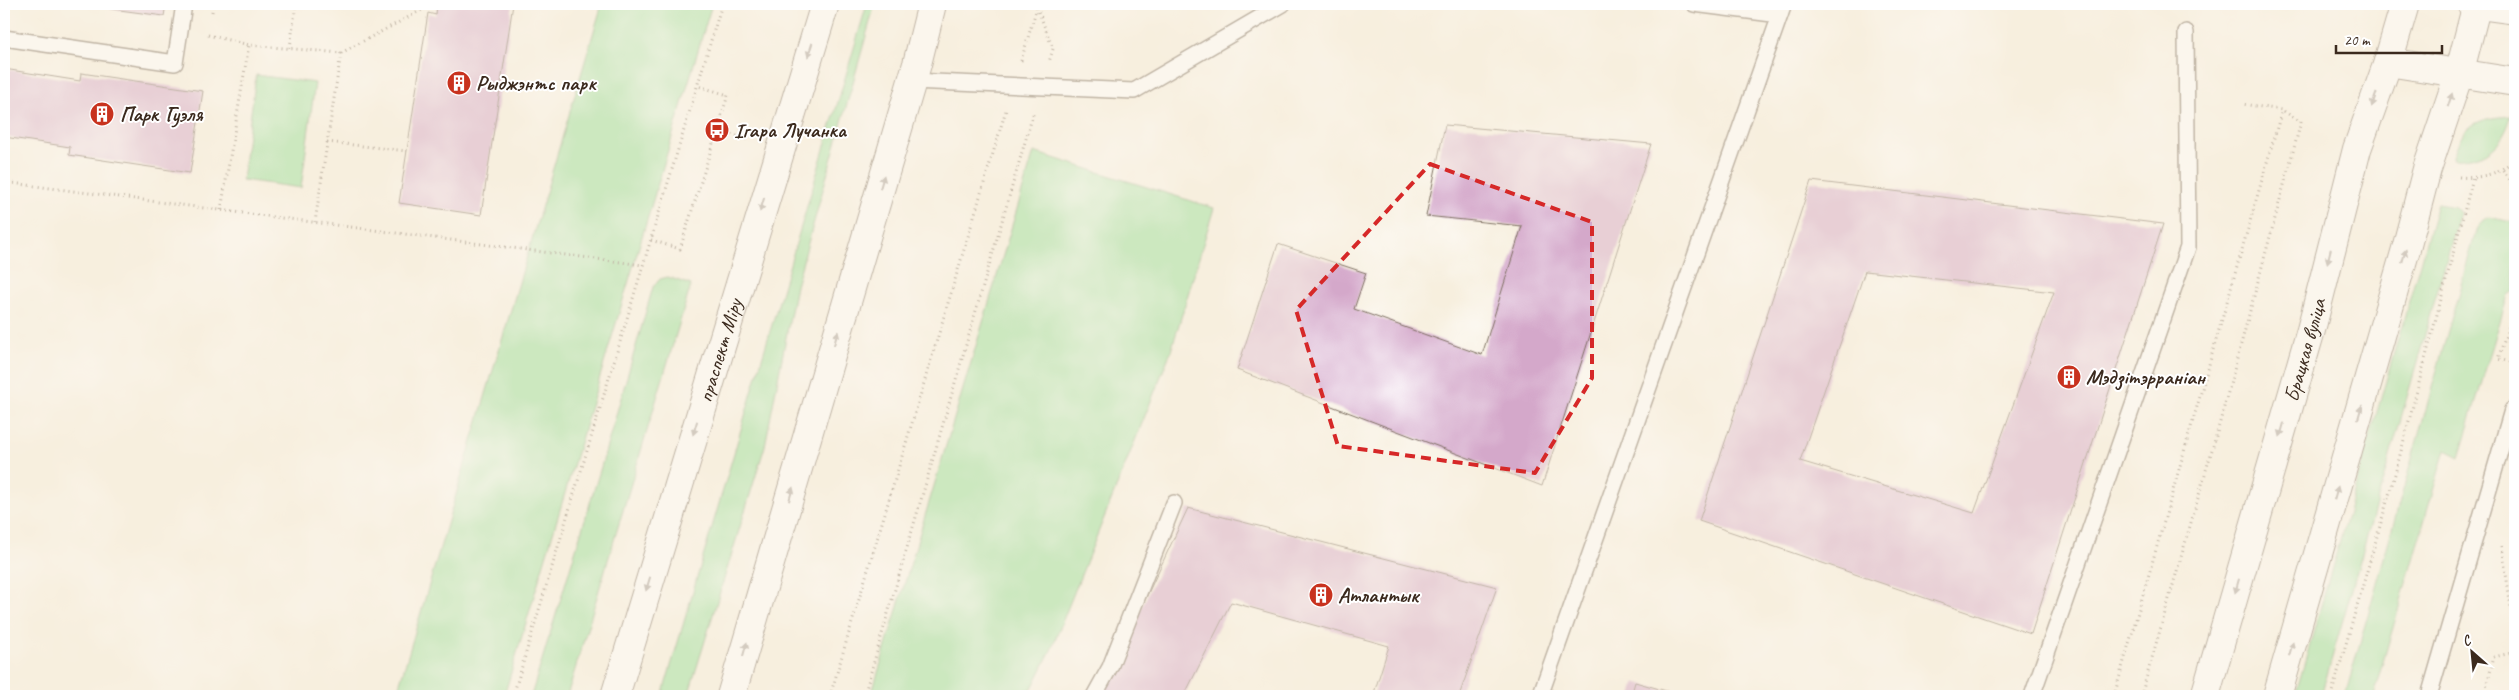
<svg xmlns="http://www.w3.org/2000/svg" width="2519" height="700" font-family="Caveat,sans-serif">
	<style>
		.green { fill: #97df9a; stroke: #69845c }
		.building { fill: #d4a8ca; fill-rule: evenodd }
		.lines { fill: none; stroke-linecap: round; stroke-linejoin: round }
		.service-casing { stroke: #7d6f61; stroke-width: 18 }
		.tertiary-casing { stroke: #7d6f61; stroke-width: 30 }
		.primary-casing { stroke: #7d6f61; stroke-width: 30 }
		.path { stroke: #7d6f61; stroke-width: 3; stroke-dasharray: 1 4; stroke-linecap: butt }
		.service { stroke: #fff; stroke-width: 15 }
		.tertiary { stroke: #fff; stroke-width: 28 }
		.primary { stroke: #fff; stroke-width: 28 }
		.oneway { fill: #a79f9a }
		.marked { fill: none; stroke: #d62828; stroke-width: 4; stroke-dasharray: 10 6; stroke-linejoin: round }
		.labels { text-anchor: middle; dominant-baseline: central; stroke-width: 4; stroke-linejoin: round; paint-order: stroke }
		.poi-label { font-size: 21px; font-weight: bold; fill: #3b2a1e; stroke: #fff; text-anchor: start }
		.street-label { font-size: 21px; fill: #3b2a1e; stroke: #fff }
	</style>
	<rect width="100%" height="100%" fill="#fff"/>
	<filter id="ink" filterUnits="userSpaceOnUse"><feTurbulence type="fractalNoise" baseFrequency=".02" numOctaves="2"/><feDisplacementMap in="SourceGraphic" scale="10" xChannelSelector="R" yChannelSelector="G"/><feConvolveMatrix kernelMatrix="1 2 1 2 8 2 1 2 1" color-interpolation-filters="sRGB"/></filter>
	<filter id="wash" filterUnits="userSpaceOnUse"><feTurbulence type="fractalNoise" baseFrequency=".0096" numOctaves="4" result="noise"/><feDisplacementMap in="SourceGraphic" scale="20" xChannelSelector="R" yChannelSelector="G"/><feGaussianBlur stdDeviation="1.12" result="paint"/><feColorMatrix in="noise" values="0 0 0 0 0 0 0 0 0 0 0 0 0 0 0 0 0 1.4 0 .05"/><feComposite in="paint" operator="in"/></filter>
	<g filter="url(#wash)">
		<rect width="100%" height="100%" fill="#f7efde"/>
		<!-- green -->
		<g class="green">
			<polygon points="602,4 712,4 504,696 396,696"/>
			<polygon points="867,4 875,4 796,286 765,446 688,696 662,696"/>
			<polygon points="256,75 315,83 301,188 242,180"/>
			<path d="M 2511,116 C 2503,147 2483,161 2452,159 C 2464,124 2474,119 2511,116 Z"/>
			<polygon points="1034,152 1214,208 1171,351 1051,650 1028,696 871,696"/>
			<polygon points="2437,204 2455,207 2460,213 2321,696 2295,696"/>
			<polygon points="2490,217 2515,223 2515,290 2508,295 2459,457 2445,450 2373,696 2345,696 2477,228 2483,220"/>
			<polygon points="668,277 691,285 567,696 531,696 601,467 653,287 660,279"/>
		</g>
		<g id="blocks">
			<!-- building -->
			<g class="building">
				<polygon points="105,4 166,4 164,16 105,8"/>
				<polygon points="437,4 513,4 481,215 399,203 428,13 436,15"/>
				<polygon points="4,69 80,81 81,73 203,91 190,173 69,155 70,147 4,137"/>
				<polygon points="1445,125 1651,144 1542,486 1237,370 1278,244 1366,273 1354,309 1482,355 1522,226 1426,216"/>
				<path d="M 1811,181 L 2163,224 L 2031,634 L 1699,521 ZM 1865,271 L 2054,292 L 1974,513 L 1800,461 Z"/>
				<polygon points="1188,508 1497,587 1459,696 1373,696 1389,646 1231,602 1184,696 1100,696"/>
				<polygon points="1635,682 1684,696 1631,696"/>
			</g>
		</g>
	</g>
	<g filter="url(#ink)">
		<use href="#blocks" fill-opacity="0" stroke="#7d6f61" stroke-width="1"/>
		<g class="lines">
			<defs>
				<g id="service">
					<polyline points="1694,4 1780,15"/>
					<polyline points="4,38 175,63 184,4"/>
					<polyline points="912,81 1134,91 1283,4"/>
					<polyline points="1094,696 1110,667 1174,503"/>
					<polyline points="1540,696 1784,4"/>
					<polyline points="2032,696 2188,247 2186,32"/>
					<polyline points="2429,696 2512,410"/>
				</g>
				<g id="tertiary">
					<polyline points="2471,4 2515,10"/>
					<polyline points="2388,62 2515,82"/>
					<path id="s1" d="M 2205,696 L 2311,330 L 2357,149 L 2388,62 L 2405,4"/>
					<polyline points="2277,696 2406,249 2427,169 2459,74 2477,4"/>
				</g>
				<g id="primary">
					<path id="s2" d="M 615,696 L 825,4"/>
					<polyline points="731,696 917,64 932,4"/>
				</g>
			</defs>
			<!-- service casing -->
			<use href="#service" class="service-casing"/>
			<!-- tertiary casing -->
			<use href="#tertiary" class="tertiary-casing"/>
			<!-- primary casing -->
			<use href="#primary" class="primary-casing"/>
			<!-- path -->
			<g class="path">
				<polyline points="1037,7 1053,49 1049,62"/>
				<polyline points="212,12 213,4"/>
				<polyline points="208,35 249,45"/>
				<polyline points="290,48 296,4"/>
				<polyline points="341,53 433,4"/>
				<polyline points="1021,61 1038,4"/>
				<polyline points="717,130 750,140"/>
				<polyline points="327,142 407,151"/>
				<polyline points="2503,170 2515,190"/>
				<path d="M 2459,177 C 2481,179 2499,174 2515,159"/>
				<polyline points="4,182 643,265"/>
				<polyline points="221,210 249,45 341,53 315,222"/>
				<polyline points="651,240 680,249 728,95 698,86"/>
				<polyline points="2515,308 2498,359 2515,363"/>
				<polyline points="2502,546 2515,635"/>
				<polyline points="513,696 722,4"/>
				<polyline points="830,696 1006,110"/>
				<polyline points="864,696 1034,111"/>
				<polyline points="2114,696 2282,110"/>
				<polyline points="2141,696 2220,422 2301,122 2282,110 2242,104"/>
				<polyline points="2331,696 2395,474 2473,178"/>
				<polyline points="2484,696 2494,657 2515,652"/>
			</g>
			<!-- service -->
			<use href="#service" class="service"/>
			<!-- tertiary -->
			<use href="#tertiary" class="tertiary"/>
			<!-- primary -->
			<use href="#primary" class="primary"/>
		</g>
		<!-- one-way arrows -->
		<defs><path id="oneway-solid" d="M-6-.8H1V-3.2L6.5 0L1 3.2V.8H-6Z" transform="scale(1.25)"/></defs>
		<g class="oneway">
			<use href="#oneway-solid" transform="translate(810 50) rotate(108)"/>
			<use href="#oneway-solid" transform="translate(2374 100) rotate(110)"/>
			<use href="#oneway-solid" transform="translate(2450 100) rotate(-72)"/>
			<use href="#oneway-solid" transform="translate(882 182) rotate(-74)"/>
			<use href="#oneway-solid" transform="translate(762 205) rotate(107)"/>
			<use href="#oneway-solid" transform="translate(2329 256) rotate(104)"/>
			<use href="#oneway-solid" transform="translate(2404 256) rotate(-74)"/>
			<use href="#oneway-solid" transform="translate(836 338) rotate(-74)"/>
			<use href="#oneway-solid" transform="translate(2360 412) rotate(-74)"/>
			<use href="#oneway-solid" transform="translate(695 428) rotate(107)"/>
			<use href="#oneway-solid" transform="translate(2282 430) rotate(106)"/>
			<use href="#oneway-solid" transform="translate(2336 493) rotate(-74)"/>
			<use href="#oneway-solid" transform="translate(791 494) rotate(-74)"/>
			<use href="#oneway-solid" transform="translate(648 584) rotate(107)"/>
			<use href="#oneway-solid" transform="translate(2237 586) rotate(106)"/>
			<use href="#oneway-solid" transform="translate(745 649) rotate(-74)"/>
			<use href="#oneway-solid" transform="translate(2291 649) rotate(-74)"/>
		</g>
	</g>
	<!-- marked area -->
	<path d="M0 0H2519V700H0ZM 1430,164 L 1592,222 L 1592,378 L 1535,473 L 1338,446 L 1296,310 Z" fill="#f7efde" fill-opacity=".55" fill-rule="evenodd"/>
	<path class="marked" d="M 1430,164 L 1592,222 L 1592,378 L 1535,473 L 1338,446 L 1296,310 Z"/>
	<!-- icons -->
	<defs>
		<symbol id="building-disc" viewBox="-11 -11 22 22"><circle r="9.5" fill="#c8321e" stroke="#fff"/><path d="M-4-6H4V6H1V3H-1V6H-4ZM-2.5-4.3h1.7v1.8h-1.7ZM.8-4.3h1.7v1.8H.8ZM-2.5-1h1.7V.8h-1.7ZM.8-1h1.7V.8H.8Z" fill="#fff"/></symbol>
		<symbol id="bus-disc" viewBox="-11 -11 22 22"><circle r="9.5" fill="#c8321e" stroke="#fff"/><path d="M-5-6H5V4H4V6H2V4H-2V6H-4V4H-5ZM-3.5-4V0h7V-4ZM-3.5 1.2v1.5H-2V1.2ZM2 1.2v1.5H3.5V1.2Z" fill="#fff"/></symbol>
	</defs>
	<g fill-rule="evenodd">
		<use href="#building-disc" x="445" y="69" width="28" height="28"/>
		<use href="#building-disc" x="88" y="100" width="28" height="28"/>
		<use href="#bus-disc" x="703" y="116" width="28" height="28"/>
		<use href="#building-disc" x="2055" y="363" width="28" height="28"/>
		<use href="#building-disc" x="1307" y="581" width="28" height="28"/>
	</g>
	<g class="labels">
		<!-- poi labels -->
		<g class="poi-label">
			<text x="476" y="83">Рыджэнтс парк</text>
			<text x="120" y="114">Парк Гуэля</text>
			<text x="734" y="130">Ігара Лучанка</text>
			<text x="2086" y="377">Мэдзітэрраніан</text>
			<text x="1338" y="595">Атлантык</text>
		</g>
		<!-- street labels -->
		<g class="street-label">
			<text stroke="none"><textPath href="#s2" startOffset="361">праспект Міру</textPath></text>
			<text stroke="none"><textPath href="#s1" startOffset="360">Брацкая вуліца</textPath></text>
		</g>
	</g>
	<!-- margin -->
	<rect width="2519" height="700" fill="none" stroke="#fff" stroke-width="20"/>
	<!-- north arrow -->
	<g transform="translate(2472 652) rotate(333)" stroke="#ffffff" stroke-width="4" paint-order="stroke">
	<path d="M0-4L9 19L0 12L-9 19Z" fill="#3b2a1e"/>
	<text y="-8" font-size="14" font-weight="bold" text-anchor="middle" fill="#3b2a1e">С</text>
	</g>
	<!-- scale -->
	<path d="M2336 45v8h106v-8" fill="none" stroke="#3b2a1e" stroke-width="2.5"/>
	<text x="2344" y="45" font-size="15" fill="#3b2a1e" stroke="#ffffff" stroke-width="4" paint-order="stroke">20 m</text>
</svg>
